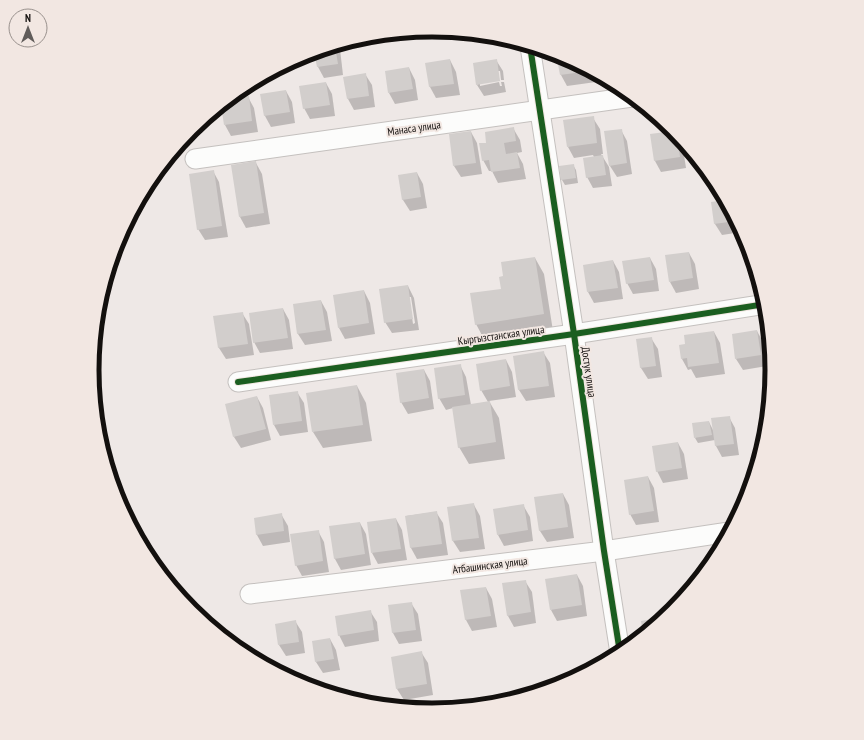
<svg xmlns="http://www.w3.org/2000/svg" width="864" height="740" font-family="'PT Sans Narrow',sans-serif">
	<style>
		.shadow { fill: #0003; fill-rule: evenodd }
		.building { fill: #d2cecc }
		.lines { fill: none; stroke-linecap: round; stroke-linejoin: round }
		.street-casing { stroke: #c4c0be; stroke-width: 21 }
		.street { stroke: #fcfcfb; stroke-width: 19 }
		.cycleway-casing { stroke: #f2e7e2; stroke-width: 8 }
		.cycleway { stroke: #1b5e20; stroke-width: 6 }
		.labels { text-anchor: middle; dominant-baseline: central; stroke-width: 4; stroke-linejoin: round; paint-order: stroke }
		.street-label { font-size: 11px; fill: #13100e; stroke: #f2e7e2 }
		.rim { fill: none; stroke: #13100e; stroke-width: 5 }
	</style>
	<rect width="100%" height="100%" fill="#eee8e6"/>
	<!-- shadow -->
	<g class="shadow">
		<polygon points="337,45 340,49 343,75 324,78 318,67 315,52"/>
		<polygon points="558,55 562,56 594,73 596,82 567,86 561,75"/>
		<polygon points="450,60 456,72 460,95 436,98 430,87 426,64"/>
		<polygon points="496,60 503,71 504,80 501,80 500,71 498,71 480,83 480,86 499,82 500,86 502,86 501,82 504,82 506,92 484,96 477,85"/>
		<polygon points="409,68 415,80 418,100 395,104 389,93"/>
		<polygon points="365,74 372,85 375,107 354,110 348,99 344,78"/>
		<polygon points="326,83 332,94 335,116 310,119 304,108"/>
		<polygon points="286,91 292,102 295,123 271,127 265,116 261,95"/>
		<polygon points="248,97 254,108 258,132 231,136 225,125"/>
		<polygon points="593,118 600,129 603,154 601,154 609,167 612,186 593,188 587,177 594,157 593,155 574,158 568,147"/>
		<polygon points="513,128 520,140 522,152 517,153 523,164 526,179 498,183 492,171 489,171 483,160 488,143"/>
		<polygon points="621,130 627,141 632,174 617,177 610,166"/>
		<polygon points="674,131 682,142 686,168 661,172 655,161 651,135"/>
		<polygon points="471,132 477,143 482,174 461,177 454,166"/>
		<polygon points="256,163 262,174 270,224 246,228 240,217"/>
		<polygon points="573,165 576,170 578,183 565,185 562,180 560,167"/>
		<polygon points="213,171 219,182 228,237 205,240 198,229"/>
		<polygon points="417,173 423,184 427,208 410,211 403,200 399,176"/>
		<polygon points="725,200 742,232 722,235 715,224 712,203"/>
		<polygon points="689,253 695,264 699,289 676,293 670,282"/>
		<polygon points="535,258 544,274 553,331 485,341 476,324 502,289 504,277"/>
		<polygon points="650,258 656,269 659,291 633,294 627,283"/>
		<polygon points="613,261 619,272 623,299 594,303 588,292"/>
		<path d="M 408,286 L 414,298 L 419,330 L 392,333 L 385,322 ZM 409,297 L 411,297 L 415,323 L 413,324 Z"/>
		<polygon points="364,291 370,303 375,334 345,339 339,328"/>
		<polygon points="321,301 327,312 332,341 305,345 298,334 294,305"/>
		<polygon points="283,309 289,320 293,349 260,353 254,342"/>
		<polygon points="242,313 249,324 254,355 226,359 219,348 214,317"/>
		<polygon points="757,331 763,342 767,366 743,370 736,359"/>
		<polygon points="714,332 720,343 725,374 696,378 691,369 688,370 682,359 686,345"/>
		<polygon points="651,338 658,349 662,377 648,379 641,368 637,340"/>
		<polygon points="543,352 550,363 555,397 526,401 519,390"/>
		<polygon points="506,360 512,372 516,397 489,401 499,418 505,459 469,464 459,447 453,408 446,410 439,398 460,365 466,377 471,405 488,402 481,390"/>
		<polygon points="424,370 430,381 434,409 408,414 401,402"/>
		<polygon points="357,386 366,403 372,441 323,448 313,432"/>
		<polygon points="297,392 304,403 308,432 280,436 274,425"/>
		<polygon points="257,397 263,408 271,440 241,448 234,437"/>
		<polygon points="729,417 735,428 739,455 722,457 716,446 715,440 698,443 695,438 709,422 713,430"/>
		<polygon points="678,443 684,454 688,479 663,483 657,471"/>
		<polygon points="648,477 654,488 659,522 636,525 630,514"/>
		<polygon points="563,494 569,505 574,538 547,542 540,531 535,498"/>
		<polygon points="474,505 480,516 485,549 460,552 453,541 448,508"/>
		<polygon points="523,505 530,517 533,541 504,546 498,535"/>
		<polygon points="436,512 443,523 448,555 417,559 411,548 406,516"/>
		<polygon points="281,514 288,526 290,542 263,546 257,535 255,519"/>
		<polygon points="396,519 402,530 407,560 378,564 372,553"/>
		<polygon points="360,523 366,534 371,565 341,570 335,559 330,527"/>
		<polygon points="318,531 324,542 329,572 302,576 296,565"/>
		<polygon points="577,575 583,586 587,616 557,621 551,610"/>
		<polygon points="525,581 532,592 536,623 514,627 508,616 503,584"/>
		<polygon points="486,588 492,599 497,627 472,631 466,620 462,591"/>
		<polygon points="684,596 679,603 678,597"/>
		<polygon points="411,603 418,614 422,641 399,644 393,633 389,606"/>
		<polygon points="370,611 377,622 379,641 345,647 339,635"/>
		<polygon points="295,621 302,632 305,653 286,656 279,645"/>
		<polygon points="330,639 336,650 340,670 323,673 316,662"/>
		<polygon points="421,652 428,663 433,695 404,700 397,689"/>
		<polygon points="305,676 311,687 302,684 292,679"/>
	</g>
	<!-- building -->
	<g class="building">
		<polygon points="335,46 338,64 317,67 314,52"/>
		<polygon points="556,54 562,56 590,71 560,75"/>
		<polygon points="450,59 454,84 429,87 425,63"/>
		<polygon points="497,59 500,81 476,85 473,63"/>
		<polygon points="409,67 413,89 388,93 385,71"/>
		<polygon points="366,73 369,96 347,99 343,77"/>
		<polygon points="326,82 330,105 303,109 299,86"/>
		<polygon points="286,90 290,112 264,116 260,94"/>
		<polygon points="249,96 252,121 224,125 221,105 229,99"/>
		<polygon points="594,116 597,143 567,147 563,120"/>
		<polygon points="514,127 516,141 504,143 506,154 517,152 520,168 491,172 489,160 482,161 479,143 486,143 485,132"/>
		<polygon points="622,129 627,163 609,166 604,131"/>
		<polygon points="471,131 476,163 453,166 449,134"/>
		<polygon points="673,131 677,135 680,157 654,161 650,134"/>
		<polygon points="603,155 606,175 586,178 583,158"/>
		<polygon points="256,161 264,213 239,217 231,165"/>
		<polygon points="574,164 576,178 561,180 559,166"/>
		<polygon points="214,170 222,226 197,230 189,174"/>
		<polygon points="417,172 421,197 402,200 398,175"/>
		<polygon points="725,200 736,221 714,224 711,202"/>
		<polygon points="689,252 693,278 669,282 665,255"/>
		<polygon points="535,257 544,314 475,325 470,293 501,289 499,277 503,276 501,262"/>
		<polygon points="650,257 654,280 626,284 622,261"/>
		<polygon points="613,260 618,288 587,292 583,265"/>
		<polygon points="408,285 413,319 384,323 379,289"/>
		<polygon points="364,290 369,323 338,328 333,295"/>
		<polygon points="321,300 326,330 297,334 293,304"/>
		<polygon points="283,308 288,338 253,343 249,313"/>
		<polygon points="243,312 248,344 218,348 213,316"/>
		<polygon points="757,330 761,355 735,359 732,334"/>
		<polygon points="714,331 719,363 688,367 687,358 681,359 679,345 685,344 684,335"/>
		<polygon points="652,337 656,366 640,368 636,339"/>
		<polygon points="544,351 549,386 518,390 513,356"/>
		<polygon points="506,359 510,386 480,391 476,364"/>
		<polygon points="461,364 465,395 438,399 434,368"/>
		<polygon points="424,369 429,398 400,403 396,373"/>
		<polygon points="357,385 363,425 312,432 306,393"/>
		<polygon points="298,391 302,421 273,425 269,395"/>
		<polygon points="257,396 266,429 233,437 225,404"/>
		<polygon points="490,401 496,442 458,448 452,407"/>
		<polygon points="730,416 734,444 715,446 711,418"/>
		<polygon points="709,421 712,435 694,438 692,423"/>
		<polygon points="678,442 682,468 656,472 652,446"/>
		<polygon points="648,476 654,511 629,515 624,480"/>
		<polygon points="563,493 568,527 539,531 534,497"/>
		<polygon points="474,503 479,538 452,541 447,507"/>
		<polygon points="524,504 528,530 497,535 493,509"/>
		<polygon points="437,511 442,544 410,548 405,516"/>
		<polygon points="282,513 284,531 256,535 254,518"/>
		<polygon points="396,518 401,549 371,553 367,522"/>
		<polygon points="360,522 365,554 334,559 329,526"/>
		<polygon points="319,530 323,561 295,566 290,534"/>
		<polygon points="720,549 715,559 714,560 712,550"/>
		<polygon points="577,574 582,605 550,610 545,579"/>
		<polygon points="526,580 531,612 507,616 502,583"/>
		<polygon points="486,587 491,616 465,620 460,590"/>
		<polygon points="412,602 416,630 392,633 388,605"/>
		<polygon points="371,610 374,630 338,636 335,616"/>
		<polygon points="664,617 643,635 641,621"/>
		<polygon points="296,620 299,642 278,645 275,624"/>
		<polygon points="330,638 334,659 315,662 312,641"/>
		<polygon points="422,651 427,684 396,689 391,657"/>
		<polygon points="306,675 308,686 302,684 290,678"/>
	</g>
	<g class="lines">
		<defs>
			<g id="street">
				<polyline points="530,46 574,334 604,551 620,653"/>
				<polyline points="195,159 632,97"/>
				<polyline points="238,382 574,334 766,304"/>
				<polyline points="250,594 604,551 729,532"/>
			</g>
		</defs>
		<!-- street casing -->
		<use href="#street" class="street-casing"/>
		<!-- street -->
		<use href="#street" class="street"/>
		<defs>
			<g id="cycleway">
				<polyline points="530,46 574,334 604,551 620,653"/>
				<polyline points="238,382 574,334 766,304"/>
			</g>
		</defs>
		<!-- cycleway casing -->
		<use href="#cycleway" class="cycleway-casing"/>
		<!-- cycleway -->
		<use href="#cycleway" class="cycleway"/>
	</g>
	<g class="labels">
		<!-- street labels -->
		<g class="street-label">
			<text transform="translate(414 128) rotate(-8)">Манаса улица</text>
			<text transform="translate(501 335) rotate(-8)">Кыргызстанская улица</text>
			<text transform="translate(589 372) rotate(82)">Достук улица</text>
			<text transform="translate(490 565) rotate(-7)">Атбашинская улица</text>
		</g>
	</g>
	<!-- crop -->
	<path d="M0 0H864V740H0ZM99 370a333 333 0 1 1 666 0a333 333 0 1 1-666 0Z" fill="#f2e7e2" fill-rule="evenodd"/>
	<path class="rim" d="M99 370a333 333 0 1 1 666 0a333 333 0 1 1-666 0Z"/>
	<!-- north arrow -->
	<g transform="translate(28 28)"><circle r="19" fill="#f2e7e2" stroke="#99918d"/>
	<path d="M0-3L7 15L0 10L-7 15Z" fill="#605c5a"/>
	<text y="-6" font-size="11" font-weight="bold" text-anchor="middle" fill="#13100e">N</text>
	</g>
</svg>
